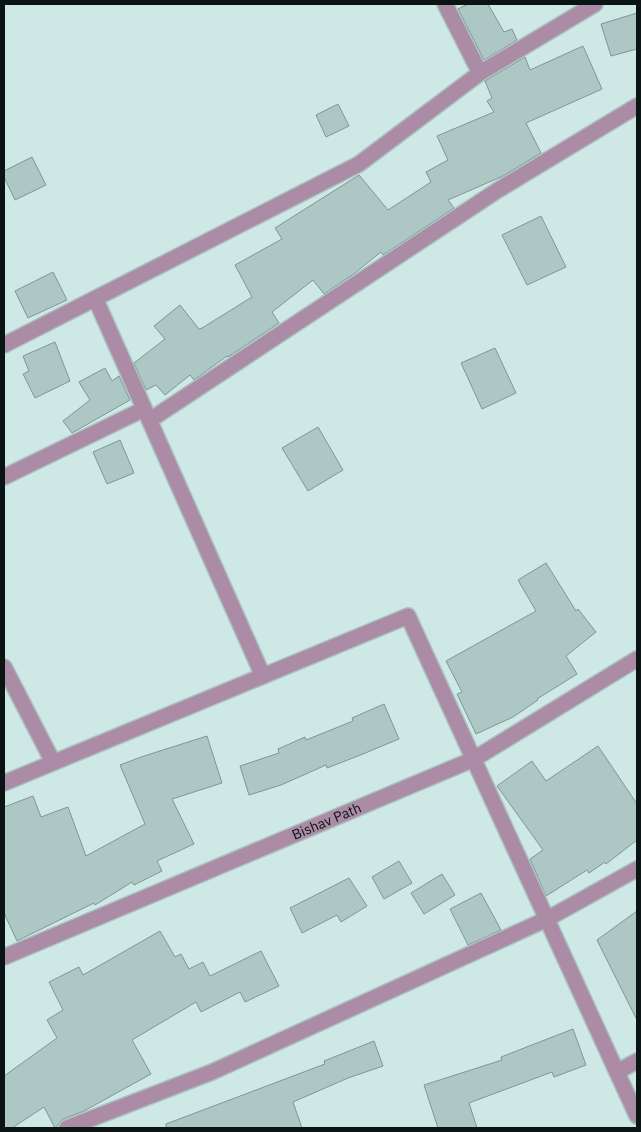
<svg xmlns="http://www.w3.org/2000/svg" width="641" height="1132" font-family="'IBM Plex Sans',sans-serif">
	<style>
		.building { fill: #adc7c5; stroke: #7e9795 }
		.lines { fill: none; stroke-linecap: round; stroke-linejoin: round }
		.minor-casing { stroke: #aac2bf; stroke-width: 18 }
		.minor { stroke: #ac8ba6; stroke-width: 15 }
		.labels { text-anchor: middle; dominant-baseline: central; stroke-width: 4; stroke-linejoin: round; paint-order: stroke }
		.street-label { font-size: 14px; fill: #0a1413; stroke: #daf5f3 }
	</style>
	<rect width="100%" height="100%" fill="#cde8e5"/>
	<!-- building -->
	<g class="building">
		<polygon points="468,4 488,4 504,32 512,29 517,40 484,60 458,9"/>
		<polygon points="637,13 637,49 611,56 601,24"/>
		<polygon points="583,46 602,89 526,123 541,153 503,176 448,200 454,208 383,255 381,252 355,273 324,294 313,280 272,312 279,323 228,357 227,356 194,380 190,375 165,395 156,385 146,390 134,363 165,339 154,326 180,305 199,329 202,328 252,297 235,265 282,239 275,228 359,175 388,210 431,182 426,172 448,160 437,136 494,112 487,101 492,98 485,81 525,57 530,70"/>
		<polygon points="338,104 349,126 326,137 316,115"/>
		<polygon points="32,157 46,185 15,200 4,177 4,171"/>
		<polygon points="541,216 566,267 527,285 502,235"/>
		<polygon points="53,272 67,300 28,318 15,291"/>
		<polygon points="55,342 70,381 35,398 23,374 29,371 23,356"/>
		<polygon points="495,348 516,393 482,409 461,363"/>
		<polygon points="105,368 112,381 119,376 130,400 72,433 63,421 90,400 79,382"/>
		<polygon points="318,427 343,470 308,491 282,448"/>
		<polygon points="120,440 134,473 107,484 93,452"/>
		<polygon points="546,563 576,611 578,609 596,632 566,656 577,674 537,699 538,700 513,717 476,734 457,694 462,692 446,661 536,611 518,580"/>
		<polygon points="384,704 399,739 358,756 327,768 326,765 281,785 249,795 240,766 279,753 278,749 305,737 306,740 353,721 352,718"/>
		<polygon points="207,736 222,783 172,799 194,844 157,861 162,871 134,885 132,882 95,905 94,903 17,941 4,913 4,807 33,796 41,817 68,807 86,856 145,824 120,765 141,757"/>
		<polygon points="598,746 637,804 637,840 606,864 605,862 589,873 587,870 546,896 530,859 543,850 497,786 532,761 546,781"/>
		<polygon points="399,861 412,883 384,899 372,877"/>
		<polygon points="442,874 455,895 424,914 411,893"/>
		<polygon points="349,878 367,906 341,922 337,915 302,933 290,908"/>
		<polygon points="481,893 501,930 468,945 450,909"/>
		<polygon points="637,911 637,1020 597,940"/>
		<polygon points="160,931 175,957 181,954 189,969 203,962 210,976 261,951 279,986 245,1002 240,992 201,1012 196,1002 132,1040 151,1074 84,1111 63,1119 55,1128 44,1107 12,1128 4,1128 4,1076 57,1038 47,1020 63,1010 49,982 79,967 83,975"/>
		<polygon points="573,1029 586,1065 554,1077 552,1072 469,1103 477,1128 438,1128 424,1085 502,1060 501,1057"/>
		<polygon points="374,1041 383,1066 348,1078 293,1102 302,1128 166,1128 166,1124 325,1064 324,1061"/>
	</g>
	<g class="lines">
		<defs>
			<g id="minor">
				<polyline points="445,4 480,73"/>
				<polyline points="96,300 263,676"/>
				<polyline points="4,345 359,164 480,73 595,4"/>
				<polyline points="150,420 498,190 637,106"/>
				<polyline points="4,477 144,409"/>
				<polyline points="4,667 53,762"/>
				<polyline points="4,783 408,616 637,1116"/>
				<path id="s1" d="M 4,957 L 474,759 L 637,659"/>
				<polyline points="617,1072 637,1061"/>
				<polyline points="67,1128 212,1072 547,919 637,869"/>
			</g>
		</defs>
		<!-- minor casing -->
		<use href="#minor" class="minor-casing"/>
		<!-- minor -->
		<use href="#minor" class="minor"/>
	</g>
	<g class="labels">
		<!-- street labels -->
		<g class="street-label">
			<text stroke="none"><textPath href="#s1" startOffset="350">Bishav Path</textPath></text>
		</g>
	</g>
	<!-- border -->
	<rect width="641" height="1132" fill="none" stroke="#0a1413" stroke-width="10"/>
</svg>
